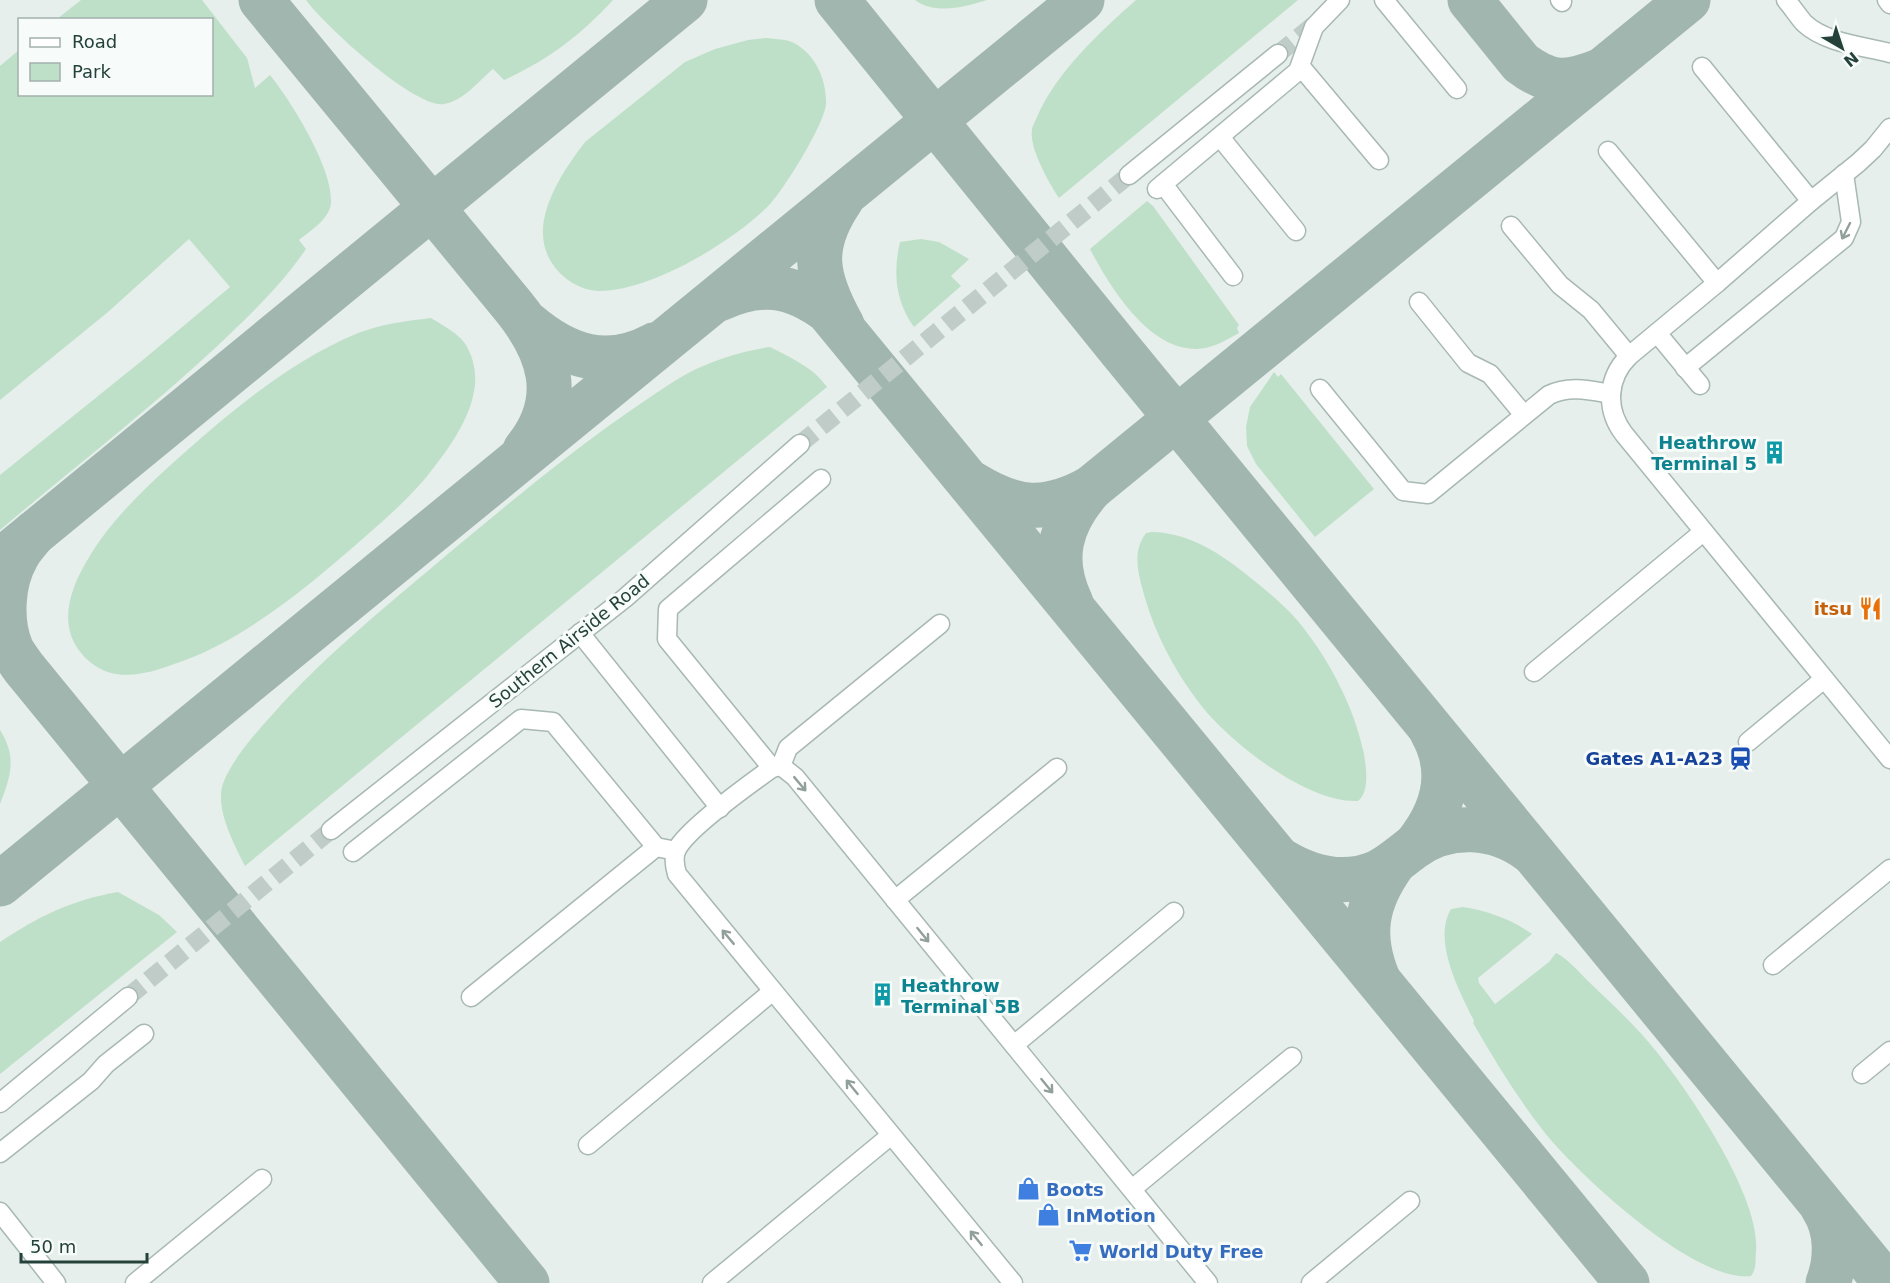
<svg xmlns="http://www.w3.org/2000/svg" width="1890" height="1283" font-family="'DejaVu Sans',sans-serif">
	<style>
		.green { fill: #bfe0c8 }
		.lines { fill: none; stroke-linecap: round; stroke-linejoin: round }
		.taxiway { stroke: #a2b6b0; stroke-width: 45 }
		.minor-tunnel { stroke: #bfccc8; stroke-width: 18; stroke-dasharray: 18 9; stroke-linecap: butt }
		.minor-casing { stroke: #a8b8b2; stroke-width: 21 }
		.minor { stroke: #fff; stroke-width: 18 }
		.oneway { stroke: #92a09c }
		.labels { text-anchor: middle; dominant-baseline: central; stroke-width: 6; stroke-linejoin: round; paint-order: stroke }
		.culture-label { font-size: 18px; font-weight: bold; fill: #0d838f; stroke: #f7fbf9; text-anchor: end }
		.food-label { font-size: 18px; font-weight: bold; fill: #c56008; stroke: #f7fbf9; text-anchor: end }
		.street-label { font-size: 18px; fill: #24423a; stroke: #f7fbf9 }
		.transit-label { font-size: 18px; font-weight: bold; fill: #164399; stroke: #f7fbf9; text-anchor: end }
		.shop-label { font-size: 18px; font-weight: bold; fill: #366cbe; stroke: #f7fbf9; text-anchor: start }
	</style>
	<rect width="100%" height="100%" fill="#e6efeb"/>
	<!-- green -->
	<g class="green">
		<path d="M 81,0 L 202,0 L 247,58 L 255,88 L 270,75 C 291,101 333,168 331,202 C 331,218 310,231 299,240 L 306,249 C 280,287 247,318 213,350 C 145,413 71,470 0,530 L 0,475 L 144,359 L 230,287 L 189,239 L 108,312 L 0,400 L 0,66 L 19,50 L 20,94 L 212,94 L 212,20 L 57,19 Z"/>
		<path d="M 306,0 L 613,0 C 581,35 548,60 504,80 L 493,69 C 479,81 463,101 444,104 C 415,109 323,24 306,0 Z"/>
		<path d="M 915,0 L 987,0 C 965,7 935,15 915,0 Z"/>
		<path d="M 1136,0 L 1298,0 L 1059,198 C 1049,183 1029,148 1032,130 C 1032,126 1036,120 1037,117 C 1057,71 1099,33 1136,0 Z"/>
		<path d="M 766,38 C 773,39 782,39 789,41 C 814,50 827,79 826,104 C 824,125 786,186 771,203 C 737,240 651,291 600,291 C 579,291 558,276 549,258 C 529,220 563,171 585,142 L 685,62 L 715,49 L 748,40 Z"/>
		<path d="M 1147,201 L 1153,206 L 1239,325 L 1237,328 L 1239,333 C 1226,340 1212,349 1196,349 C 1148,349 1110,287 1090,249 Z"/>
		<path d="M 921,239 L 939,242 L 969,259 L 951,276 L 961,286 L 914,327 C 895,301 893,272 900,242 Z"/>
		<path d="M 431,318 C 445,327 463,335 469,351 C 474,361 476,374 475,385 C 472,414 453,443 435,466 C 416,492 391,514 367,535 C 317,579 250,636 188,659 C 166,667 140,678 116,674 C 103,672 90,664 82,654 C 57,626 70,588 88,559 C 112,518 149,484 184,453 C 236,407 293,360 358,333 C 382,324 406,321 431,318 Z"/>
		<path d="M 770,347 C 791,358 813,367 827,387 L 245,866 C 234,844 213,806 224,781 C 235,756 254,735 272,715 C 325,655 388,605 449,553 C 507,505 565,456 627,413 C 649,398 672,381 696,369 C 721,358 743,351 770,347 Z"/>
		<polygon points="1274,372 1278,377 1281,374 1374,489 1315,537 1256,464 1247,446 1246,427 1250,407"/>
		<path d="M 1152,532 C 1187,533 1215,550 1242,571 C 1261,586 1281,602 1297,620 C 1328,657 1354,706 1364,754 C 1366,767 1370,792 1358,801 C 1306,804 1222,737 1194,696 C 1173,667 1155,633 1145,598 C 1139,576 1131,553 1146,533 Z"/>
		<path d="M 0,730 C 17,757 11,776 0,804 Z"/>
		<path d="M 118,892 L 159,915 L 177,932 L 0,1074 L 0,942 C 39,916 72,900 118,892 Z"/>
		<path d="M 1463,907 C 1488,911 1511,919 1532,934 L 1478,978 L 1479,983 L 1495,1004 L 1549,962 L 1556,953 C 1567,958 1579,972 1589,982 C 1612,1004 1636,1026 1656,1051 C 1690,1093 1761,1198 1756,1251 C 1755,1261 1757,1268 1751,1276 C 1695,1283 1579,1175 1545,1133 C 1518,1099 1495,1061 1473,1023 L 1474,1021 C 1460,992 1432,941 1451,909 Z"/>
	</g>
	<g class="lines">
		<!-- taxiway -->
		<g class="taxiway">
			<path d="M 261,0 L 513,306 C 550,351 566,400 525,450"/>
			<polyline points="837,0 1122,352 1886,1283"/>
			<path d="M 1470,0 L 1521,63 C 1550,85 1567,84 1600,71"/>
			<path d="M 841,200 C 809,247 816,278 842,325"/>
			<path d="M 719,299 C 761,280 791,284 828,311 L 1627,1283"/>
			<path d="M 528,324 C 567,357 607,370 654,345"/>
			<path d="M 973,484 C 1015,510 1046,513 1091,488"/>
			<path d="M 34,533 C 28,541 21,548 17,556 C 2,582 0,621 11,648 C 14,655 20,662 24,668 L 527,1283"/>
			<polyline points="10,553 685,0"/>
			<path d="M 1071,603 C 1050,559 1060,523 1091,488 L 1688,0"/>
			<path d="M 1415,846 C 1443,812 1455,773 1432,732"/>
			<path d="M 1279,859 C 1308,877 1342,887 1376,873 C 1390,867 1401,856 1414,847 C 1449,822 1496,825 1530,851"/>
			<polyline points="0,884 1082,0"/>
			<path d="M 1378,979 C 1360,935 1366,902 1393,864"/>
			<path d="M 1823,1208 C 1837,1230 1837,1259 1828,1283"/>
		</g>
		<!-- minor-tunnel -->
		<g class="minor-tunnel">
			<polyline points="1278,54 1321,19"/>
			<polyline points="800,444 1129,175"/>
			<polyline points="128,997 331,830"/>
		</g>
		<defs>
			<g id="minor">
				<polyline points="1384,0 1457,89"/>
				<polyline points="1560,0 1562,2"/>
				<path d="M 1786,0 C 1792,7 1798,16 1804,23 C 1825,43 1863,46 1890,53"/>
				<polyline points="1887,0 1890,4"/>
				<polyline points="1301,67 1379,160"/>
				<polyline points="1702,67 1811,201"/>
				<path d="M 1890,128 L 1873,149 L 1858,163 L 1811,201 L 1717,283 L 1629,356 C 1607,378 1605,409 1624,434 L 1890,759"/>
				<polyline points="1220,137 1296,231"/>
				<polyline points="1608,151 1717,283"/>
				<polyline points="1129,175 1278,54"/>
				<polyline points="1163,184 1233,276"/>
				<polyline points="1157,189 1298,71 1314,27 1340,0"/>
				<polyline points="1511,226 1560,285 1591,310 1629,356"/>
				<polyline points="1419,302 1468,363 1490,374 1524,415"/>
				<polyline points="1657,333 1700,385"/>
				<polyline points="1685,368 1844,238 1851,222 1844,174"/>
				<path d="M 1320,389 L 1403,491 L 1428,494 L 1549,395 C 1569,385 1589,390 1611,394"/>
				<polyline points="580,633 720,808"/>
				<polyline points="1534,672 1703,532"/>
				<polyline points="1748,742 1824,679"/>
				<polyline points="781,766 788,748 940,624"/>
				<polyline points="772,768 667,639 668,609 821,479"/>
				<polyline points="331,830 625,598 800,444"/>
				<polyline points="353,852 521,719 553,722 656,847 676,851"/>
				<polyline points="895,900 1057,768"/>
				<polyline points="1773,965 1890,869"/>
				<polyline points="471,997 656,847"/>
				<polyline points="1014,1045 1174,912"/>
				<polyline points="1862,1074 1890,1051"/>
				<polyline points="0,1103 128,997"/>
				<polyline points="588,1145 773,991"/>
				<polyline points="0,1153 91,1081 106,1064 144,1034"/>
				<polyline points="1132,1189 1292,1057"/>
				<polyline points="0,1212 56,1283"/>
				<polyline points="135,1283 262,1179"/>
				<polyline points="712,1283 884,1141"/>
				<path d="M 1013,1283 L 677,874 C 675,867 673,859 676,851 C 685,830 751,783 772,768 L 781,766 L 795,777 L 1208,1283"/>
				<polyline points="1311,1283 1410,1201"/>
			</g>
		</defs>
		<!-- minor casing -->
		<use href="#minor" class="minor-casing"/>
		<!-- minor -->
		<use href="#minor" class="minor"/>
	</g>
	<!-- one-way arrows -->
	<defs><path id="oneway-shaft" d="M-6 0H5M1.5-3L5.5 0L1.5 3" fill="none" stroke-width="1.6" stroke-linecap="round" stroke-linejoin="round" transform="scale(1.5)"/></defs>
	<g class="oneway">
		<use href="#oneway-shaft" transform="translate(1846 231) rotate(117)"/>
		<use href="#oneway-shaft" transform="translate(800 784) rotate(50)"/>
		<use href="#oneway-shaft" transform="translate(923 935) rotate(51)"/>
		<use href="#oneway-shaft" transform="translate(728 937) rotate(-130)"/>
		<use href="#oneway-shaft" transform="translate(1047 1086) rotate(51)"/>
		<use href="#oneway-shaft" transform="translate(852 1087) rotate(-129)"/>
		<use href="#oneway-shaft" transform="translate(976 1238) rotate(-129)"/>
	</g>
	<!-- icons -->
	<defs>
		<symbol id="building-bare" viewBox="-9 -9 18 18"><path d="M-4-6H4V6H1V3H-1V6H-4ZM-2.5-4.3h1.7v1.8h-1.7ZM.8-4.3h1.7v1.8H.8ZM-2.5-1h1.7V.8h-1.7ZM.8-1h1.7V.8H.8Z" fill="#0f9aa8" stroke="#f7fbf9" stroke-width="2.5" paint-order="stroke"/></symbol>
		<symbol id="restaurant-bare" viewBox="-9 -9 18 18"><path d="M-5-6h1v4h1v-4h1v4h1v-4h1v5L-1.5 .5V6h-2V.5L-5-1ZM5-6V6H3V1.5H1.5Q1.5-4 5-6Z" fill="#e8710a" stroke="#f7fbf9" stroke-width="2.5" paint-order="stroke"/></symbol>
		<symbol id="station-bare" viewBox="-9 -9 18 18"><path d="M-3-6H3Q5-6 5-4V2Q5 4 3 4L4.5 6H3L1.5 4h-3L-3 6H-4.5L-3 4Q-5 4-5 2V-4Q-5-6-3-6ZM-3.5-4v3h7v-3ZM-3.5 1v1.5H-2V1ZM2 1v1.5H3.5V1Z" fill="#1a4fb4" stroke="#f7fbf9" stroke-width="2.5" paint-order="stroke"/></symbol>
		<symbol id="shop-bare" viewBox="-9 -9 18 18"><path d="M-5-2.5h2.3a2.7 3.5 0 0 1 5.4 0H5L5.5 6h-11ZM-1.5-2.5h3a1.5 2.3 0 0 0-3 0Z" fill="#3f7fe0" stroke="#f7fbf9" stroke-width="2.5" paint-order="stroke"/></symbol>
		<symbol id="supermarket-bare" viewBox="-9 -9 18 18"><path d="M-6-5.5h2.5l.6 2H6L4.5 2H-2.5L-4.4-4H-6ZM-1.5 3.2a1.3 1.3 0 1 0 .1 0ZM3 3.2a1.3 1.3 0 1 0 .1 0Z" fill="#3f7fe0" stroke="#f7fbf9" stroke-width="2.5" paint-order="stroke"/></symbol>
	</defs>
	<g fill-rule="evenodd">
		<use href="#building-bare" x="1758" y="436" width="33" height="33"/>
		<use href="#restaurant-bare" x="1854" y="592" width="33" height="33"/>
		<use href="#station-bare" x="1724" y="742" width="33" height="33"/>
		<use href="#building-bare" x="866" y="978" width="33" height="33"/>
		<use href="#shop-bare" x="1012" y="1172" width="33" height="33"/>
		<use href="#shop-bare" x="1032" y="1198" width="33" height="33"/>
		<use href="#supermarket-bare" x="1064" y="1234" width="33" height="33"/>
	</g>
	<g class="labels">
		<!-- culture labels -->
		<g class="culture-label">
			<text x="1757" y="442">Heathrow<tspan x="1757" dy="21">Terminal 5</tspan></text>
			<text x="901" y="985" text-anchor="start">Heathrow<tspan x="901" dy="21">Terminal 5B</tspan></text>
		</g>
		<!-- food labels -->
		<g class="food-label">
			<text x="1852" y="608">itsu</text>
		</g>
		<!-- street labels -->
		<g class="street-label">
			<text transform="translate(569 641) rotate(-39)">Southern Airside Road</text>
		</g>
		<!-- transit labels -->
		<g class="transit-label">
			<text x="1723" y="758">Gates A1-A23</text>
		</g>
		<!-- shop labels -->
		<g class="shop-label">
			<text x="1046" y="1189">Boots</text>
			<text x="1066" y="1215">InMotion</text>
			<text x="1099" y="1251">World Duty Free</text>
		</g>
	</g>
	<!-- legend -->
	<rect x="18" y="18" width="195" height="78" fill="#f7fbf9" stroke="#a3b1ad" stroke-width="1.5"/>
	<rect x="30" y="38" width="30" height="9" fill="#ffffff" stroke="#a3b1ad" stroke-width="1.5"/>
	<text x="72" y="48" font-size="18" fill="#24423a">Road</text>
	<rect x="30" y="63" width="30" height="18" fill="#bfe0c8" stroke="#a3b1ad" stroke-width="1.5"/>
	<text x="72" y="78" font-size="18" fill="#24423a">Park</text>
	<!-- north arrow -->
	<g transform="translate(1842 48) rotate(141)" stroke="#f7fbf9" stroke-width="4.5" paint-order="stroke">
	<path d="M0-4.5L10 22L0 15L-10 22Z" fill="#24423a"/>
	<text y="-9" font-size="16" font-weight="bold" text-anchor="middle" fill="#24423a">N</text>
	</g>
	<!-- scale -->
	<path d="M21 1253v9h126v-9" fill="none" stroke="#24423a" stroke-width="3"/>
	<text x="30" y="1253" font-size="18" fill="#24423a" stroke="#f7fbf9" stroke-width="4.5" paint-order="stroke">50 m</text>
</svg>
